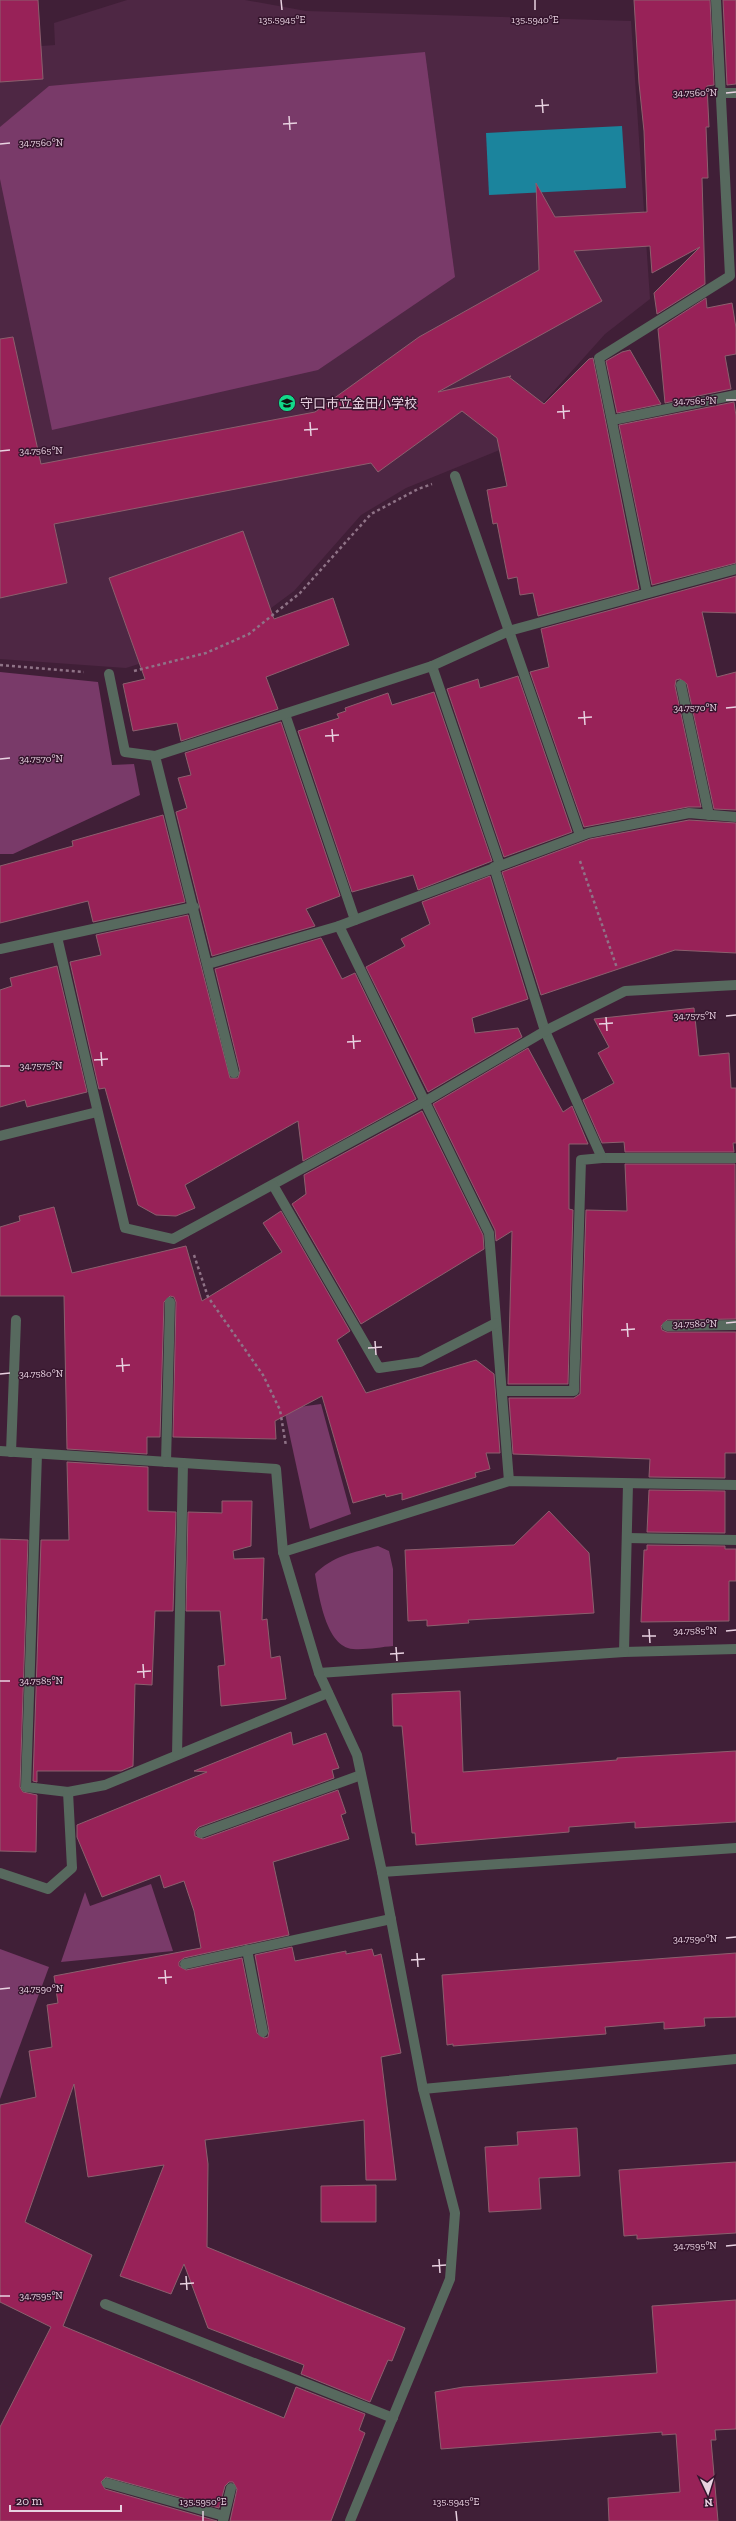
<svg xmlns="http://www.w3.org/2000/svg" width="736" height="2521" font-family="'Zilla Slab','Noto Sans JP',serif">
	<style>
		.built { fill: #4e2744 }
		.green { fill: #793a69 }
		.water { fill: #1b849d }
		.building { fill: #982258; stroke: #8c5f6e }
		.lines { fill: none; stroke-linecap: round; stroke-linejoin: round }
		.path { stroke: #8f7387; stroke-width: 2.5; stroke-dasharray: 3 3; stroke-linecap: butt }
		.service { stroke: #57695e; stroke-width: 10 }
		.minor { stroke: #57695e; stroke-width: 10 }
		.ticks { fill: none; stroke: #e8d2e1; stroke-width: 1.5 }
		.labels { text-anchor: middle; dominant-baseline: central; stroke-width: 3; stroke-linejoin: round; paint-order: stroke }
		.poi-label { font-size: 13px; fill: #e8d2e1; stroke: #35152d; text-anchor: start }
		.ticks-label { font-size: 10px; text-anchor: middle; fill: #e8d2e1; stroke: #35152d; stroke-width: 3; stroke-linejoin: round; paint-order: stroke }
	</style>
	<rect width="100%" height="100%" fill="#401f37"/>
	<!-- built -->
	<polygon class="built" points="127,0 245,0 306,11 631,21 650,299 605,334 502,449 406,488 361,515 294,591 239,632 126,668 0,659 0,49 55,45 54,23"/>
	<!-- green -->
	<g class="green">
		<polygon points="425,52 455,277 318,370 52,430 0,179 0,127 49,86"/>
		<polygon points="0,672 98,682 112,765 134,764 140,795 13,854 0,854"/>
		<polygon points="321,1404 351,1514 310,1529 284,1409"/>
		<path d="M 378,1546 L 389,1551 L 393,1569 L 393,1646 C 381,1647 366,1650 353,1649 C 326,1647 319,1596 315,1574 C 332,1556 355,1552 378,1546 Z"/>
		<polygon points="151,1884 173,1951 61,1962 85,1892 90,1906"/>
		<polygon points="0,1949 49,1967 0,2099"/>
	</g>
	<!-- water -->
	<polygon class="water" points="622,126 626,188 489,195 486,133"/>
	<!-- building -->
	<g class="building">
		<polygon points="0,0 38,0 43,79 0,82"/>
		<polygon points="634,0 710,0 714,85 707,86 709,127 706,127 708,178 702,178 705,284 657,314 654,293 700,247 652,273 650,246 574,251 602,301 438,392 511,376 509,377 544,404 589,359 593,358 639,589 538,616 533,593 520,595 517,577 508,579 497,523 493,524 487,490 507,486 497,438 462,411 378,472 371,463 54,524 67,583 0,598 0,339 13,337 41,464 315,412 419,337 539,270 536,183 555,217 647,212 644,131 639,83"/>
		<polygon points="723,0 736,0 736,84 727,85"/>
		<polygon points="706,298 707,308 732,303 736,328 736,354 725,356 731,389 665,403 658,329"/>
		<polygon points="630,350 661,404 617,413 606,361 622,352"/>
		<polygon points="734,402 736,416 736,563 652,585 619,425"/>
		<polygon points="243,531 274,619 333,598 349,645 266,677 278,709 181,741 177,723 133,731 123,684 145,679 109,578"/>
		<polygon points="736,576 736,613 702,612 717,677 736,672 736,810 714,809 687,684 680,679 676,680 675,686 701,807 688,807 584,827 530,672 549,667 541,629"/>
		<polygon points="518,676 572,832 504,857 447,689 478,679 480,688"/>
		<polygon points="434,692 492,861 418,890 413,875 352,892 298,731 339,718 337,714 346,711 345,708 388,693 392,705"/>
		<polygon points="281,722 340,896 306,909 315,926 212,956 176,812 187,808 178,778 191,775 185,753"/>
		<polygon points="163,815 185,902 93,922 88,901 0,923 0,866 73,846 72,841"/>
		<polygon points="689,820 736,823 736,953 675,950 541,995 502,872 590,839"/>
		<polygon points="490,876 528,999 472,1018 475,1033 518,1028 522,1037 428,1092 366,967 405,946 401,939 430,924 422,902"/>
		<polygon points="188,915 230,1078 238,1078 240,1071 215,969 321,938 342,979 355,973 416,1099 303,1161 298,1121 185,1185 195,1208 176,1216 156,1215 138,1205 105,1088 99,1089 70,962 101,955 96,935"/>
		<polygon points="57,966 87,1092 27,1107 25,1100 0,1107 0,990 12,986 10,978"/>
		<polygon points="694,1008 699,1056 729,1053 731,1088 736,1088 736,1143 733,1143 734,1152 625,1152 624,1142 602,1143 583,1100 614,1083 598,1053 609,1047 594,1019"/>
		<polygon points="528,1048 563,1112 572,1106 588,1144 569,1144 569,1209 573,1210 568,1384 508,1384 512,1231 496,1241 495,1230 433,1104"/>
		<polygon points="422,1111 483,1235 484,1249 361,1324 292,1204 306,1194 304,1175"/>
		<polygon points="625,1164 735,1164 736,1319 667,1320 661,1326 662,1330 667,1332 736,1332 736,1453 725,1453 725,1478 649,1477 650,1459 513,1454 509,1398 574,1398 580,1394 586,1210 627,1211"/>
		<polygon points="54,1207 72,1273 186,1246 202,1301 282,1252 263,1223 281,1211 350,1331 337,1340 366,1393 476,1360 494,1374 500,1453 486,1453 490,1469 475,1473 476,1477 402,1500 402,1493 386,1497 385,1494 353,1503 322,1396 275,1421 276,1439 173,1437 176,1302 174,1297 170,1296 164,1302 160,1437 147,1437 147,1454 67,1449 64,1296 0,1296 0,1227 20,1221 19,1216"/>
		<polygon points="67,1462 148,1467 148,1511 176,1512 173,1611 155,1611 152,1685 135,1684 133,1766 121,1771 37,1771 37,1782 33,1781 41,1540 69,1540"/>
		<polygon points="649,1490 725,1491 725,1533 647,1532"/>
		<polygon points="222,1501 252,1501 251,1546 233,1551 234,1559 264,1558 262,1620 267,1619 271,1658 280,1656 286,1699 221,1706 218,1666 225,1665 220,1611 186,1611 188,1512 222,1513"/>
		<polygon points="549,1511 589,1553 594,1613 468,1620 469,1623 427,1626 427,1620 408,1621 405,1550 514,1545"/>
		<polygon points="0,1539 28,1540 20,1787 23,1792 37,1795 36,1852 0,1851"/>
		<polygon points="647,1545 725,1546 725,1549 736,1549 736,1581 729,1581 729,1621 641,1622 644,1550 647,1550"/>
		<polygon points="460,1691 463,1772 617,1760 617,1758 736,1751 736,1822 635,1828 635,1822 569,1827 569,1832 416,1845 415,1833 412,1833 402,1726 393,1726 392,1694"/>
		<polygon points="291,1732 293,1745 326,1733 339,1768 332,1770 334,1778 199,1827 195,1831 195,1836 203,1839 338,1790 346,1813 341,1815 349,1839 273,1862 289,1935 184,1958 179,1962 179,1966 186,1970 242,1958 257,2033 264,2038 268,2037 269,2031 255,1955 292,1947 295,1961 346,1951 346,1954 372,1949 374,1956 381,1954 401,2053 381,2057 396,2180 366,2180 364,2120 205,2140 208,2164 207,2247 405,2328 392,2361 388,2360 370,2402 301,2374 304,2365 208,2328 184,2264 171,2294 120,2276 164,2165 88,2177 74,2084 25,2222 92,2255 63,2326 284,2418 296,2387 365,2414 359,2430 365,2433 331,2521 230,2521 237,2489 233,2482 229,2482 225,2486 219,2508 106,2477 101,2482 105,2489 217,2521 0,2521 0,2427 51,2327 0,2302 0,2105 36,2097 29,2051 52,2047 47,2005 58,2003 54,1976 201,1948 194,1911 184,1881 164,1888 160,1875 102,1897 77,1837 77,1825 207,1772 194,1771"/>
		<polygon points="736,1953 736,2017 704,2018 705,2026 664,2029 664,2022 605,2027 606,2034 453,2046 453,2044 447,2045 442,1975"/>
		<polygon points="577,2128 580,2176 539,2178 541,2209 489,2212 485,2147 518,2145 517,2132"/>
		<polygon points="736,2162 736,2233 637,2239 637,2235 624,2236 619,2170"/>
		<polygon points="376,2185 376,2222 321,2222 321,2186"/>
		<polygon points="736,2300 736,2429 715,2430 716,2440 711,2440 718,2521 609,2521 608,2498 680,2492 676,2434 662,2435 662,2432 441,2449 435,2392 463,2387 657,2373 652,2306"/>
	</g>
	<g class="lines">
		<!-- path -->
		<g class="path">
			<polyline points="0,665 84,672"/>
			<polyline points="134,671 206,653 249,634 300,593 371,514 418,489 432,484"/>
			<polyline points="580,861 617,968"/>
			<polyline points="194,1255 208,1297 263,1375 280,1410 286,1446"/>
		</g>
		<!-- service -->
		<g class="service">
			<polyline points="613,420 736,395"/>
			<polyline points="109,674 125,752 155,756"/>
			<polyline points="681,685 709,815"/>
			<polyline points="285,714 355,920"/>
			<polyline points="11,1452 16,1320"/>
			<polyline points="37,1454 26,1787 68,1792 105,1785 328,1693"/>
			<polyline points="166,1462 170,1302"/>
			<polyline points="627,1538 736,1540"/>
			<polyline points="177,1755 183,1463"/>
			<polyline points="201,1833 361,1775"/>
			<polyline points="0,1873 48,1889 72,1868 68,1792"/>
			<polyline points="247,1950 263,2032"/>
			<polyline points="185,1964 391,1919"/>
			<polyline points="105,2304 393,2418"/>
			<polyline points="107,2483 224,2516"/>
			<polyline points="223,2521 231,2488"/>
		</g>
		<!-- minor -->
		<g class="minor">
			<polyline points="721,93 736,93"/>
			<polyline points="455,476 580,835"/>
			<polyline points="647,593 599,358 730,276 716,0"/>
			<polyline points="432,666 500,865"/>
			<polyline points="494,867 545,1031 602,1158 736,1158"/>
			<polyline points="339,926 489,1233 509,1481"/>
			<polyline points="57,937 125,1228 173,1239 424,1102 545,1031 625,991 736,985"/>
			<polyline points="0,949 194,907"/>
			<polyline points="208,964 339,926 588,833 689,813 736,817"/>
			<polyline points="234,1073 155,756 432,666 509,631 736,569"/>
			<polyline points="0,1136 97,1112"/>
			<polyline points="273,1185 379,1368 420,1362 496,1323"/>
			<polyline points="667,1326 736,1325"/>
			<polyline points="502,1391 574,1391 581,1160 602,1158"/>
			<polyline points="0,1451 276,1469 283,1552"/>
			<polyline points="628,1484 624,1652 736,1649"/>
			<polyline points="319,1673 624,1652"/>
			<polyline points="382,1872 736,1848"/>
			<polyline points="423,2089 736,2059"/>
			<polyline points="350,2521 450,2279 455,2213 423,2089 382,1872 357,1755 319,1673 283,1552 509,1481 736,1485"/>
		</g>
	</g>
	<!-- ticks -->
	<path class="ticks" d="M 281,0 L 282,10M 535,0 L 535,10M 726,93 L 736,92M 542,99 L 543,113M 535,106 L 549,105M 289,116 L 290,130M 283,124 L 297,123M 0,144 L 10,143M 726,400 L 736,400M 563,405 L 564,419M 557,412 L 570,411M 310,422 L 311,436M 304,430 L 318,429M 0,451 L 10,450M 726,708 L 736,707M 584,711 L 585,725M 578,718 L 592,717M 332,729 L 333,742M 325,736 L 339,735M 0,759 L 10,758M 726,1016 L 736,1015M 606,1017 L 607,1031M 599,1024 L 613,1023M 353,1035 L 354,1049M 347,1042 L 361,1041M 101,1052 L 102,1066M 94,1060 L 108,1059M 0,1066 L 10,1066M 627,1323 L 628,1337M 726,1323 L 736,1322M 621,1330 L 635,1329M 375,1341 L 376,1355M 368,1348 L 382,1347M 122,1358 L 123,1372M 116,1366 L 130,1365M 0,1374 L 10,1373M 649,1629 L 650,1643M 726,1631 L 736,1630M 642,1636 L 656,1636M 396,1647 L 397,1661M 390,1654 L 404,1653M 143,1664 L 144,1678M 137,1672 L 151,1671M 0,1681 L 10,1681M 726,1938 L 736,1937M 417,1953 L 418,1967M 411,1960 L 425,1959M 165,1970 L 166,1984M 158,1978 L 172,1977M 0,1989 L 10,1988M 726,2246 L 736,2245M 439,2259 L 440,2273M 432,2266 L 446,2265M 186,2276 L 187,2290M 180,2284 L 194,2283M 0,2296 L 10,2296M 203,2511 L 203,2521M 456,2511 L 457,2521"/>
	<!-- icons -->
	<defs>
		<symbol id="school-disc" viewBox="-11 -11 22 22"><circle r="9.5" fill="#12d98a" stroke="#35152d"/><path d="M0-5L7-2L0 1L-7-2ZM-4 1L0 2.5L4 1V4Q0 6-4 4Z" fill="#111"/></symbol>
	</defs>
	<g fill-rule="evenodd">
		<use href="#school-disc" x="277" y="393" width="20" height="20"/>
	</g>
	<g class="labels">
		<!-- poi labels -->
		<g class="poi-label">
			<text x="300" y="403">守口市立金田小学校</text>
		</g>
	</g>
	<g class="ticks-label">
		<text x="282" y="23">135.5945°E</text>
		<text x="535" y="23">135.5940°E</text>
		<text x="695" y="96">34.7560°N</text>
		<text x="41" y="146">34.7560°N</text>
		<text x="695" y="404">34.7565°N</text>
		<text x="41" y="454">34.7565°N</text>
		<text x="695" y="711">34.7570°N</text>
		<text x="41" y="762">34.7570°N</text>
		<text x="695" y="1019">34.7575°N</text>
		<text x="41" y="1069">34.7575°N</text>
		<text x="695" y="1327">34.7580°N</text>
		<text x="41" y="1377">34.7580°N</text>
		<text x="695" y="1634">34.7585°N</text>
		<text x="41" y="1684">34.7585°N</text>
		<text x="695" y="1942">34.7590°N</text>
		<text x="41" y="1992">34.7590°N</text>
		<text x="695" y="2249">34.7595°N</text>
		<text x="41" y="2299">34.7595°N</text>
		<text x="203" y="2505">135.5950°E</text>
		<text x="456" y="2505">135.5945°E</text>
	</g>
	<!-- north arrow -->
	<g transform="translate(708 2493) rotate(176)" stroke="#35152d" stroke-width="3" paint-order="stroke">
	<path d="M0-3L7 15L0 10L-7 15Z" fill="#e8d2e1"/>
	<text y="-6" font-size="11" font-weight="bold" text-anchor="middle" fill="#e8d2e1">N</text>
	</g>
	<!-- scale -->
	<path d="M10 2505v6h111v-6" fill="none" stroke="#e8d2e1" stroke-width="2"/>
	<text x="16" y="2505" font-size="12" fill="#e8d2e1" stroke="#35152d" stroke-width="3" paint-order="stroke">20 m</text>
</svg>
